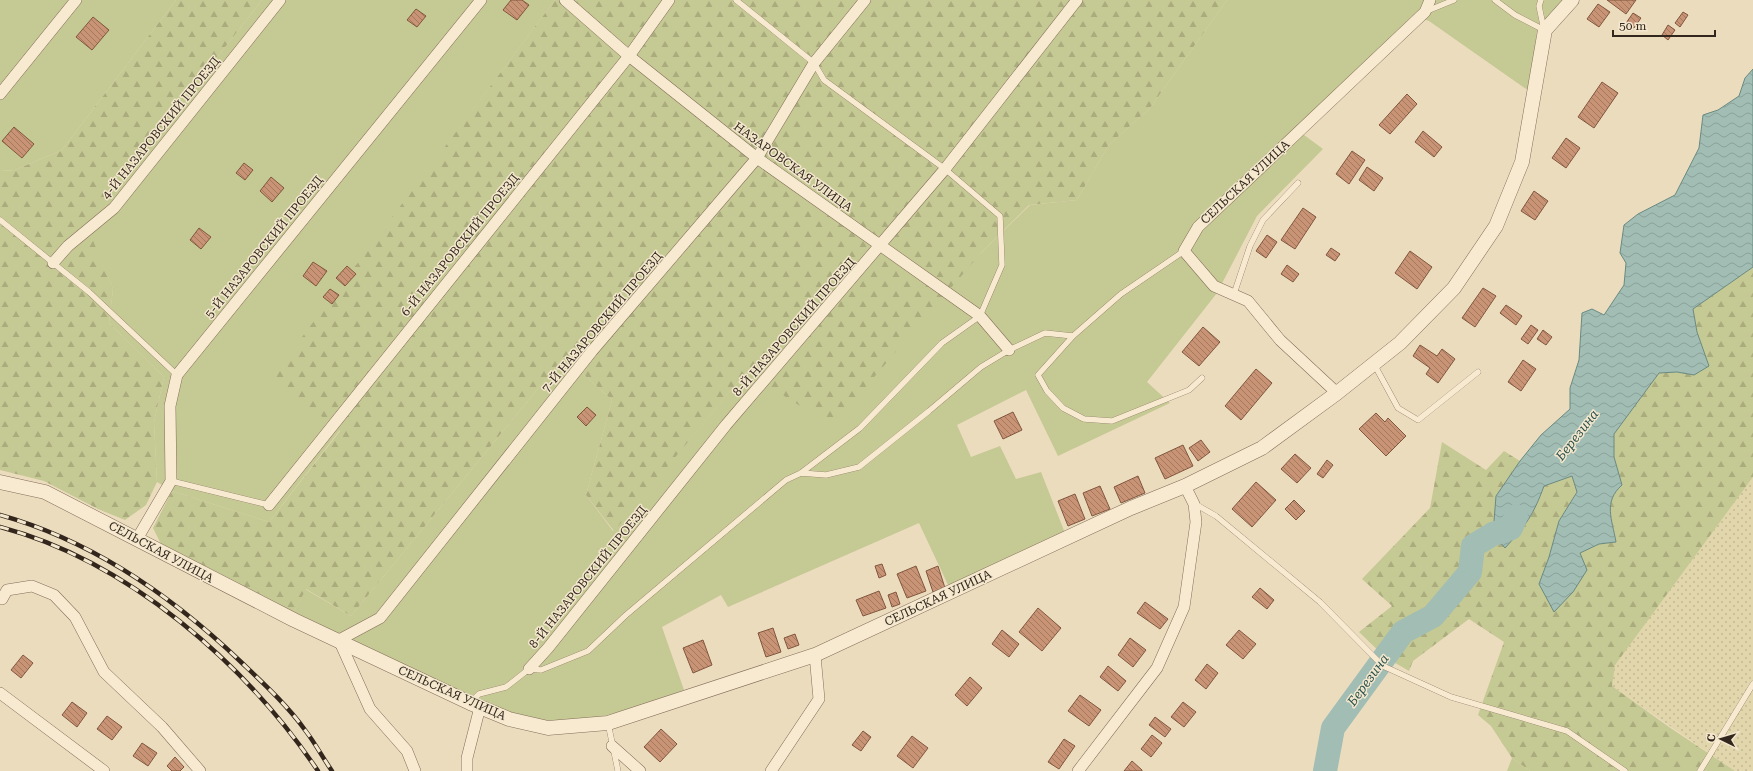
<svg xmlns="http://www.w3.org/2000/svg" width="1753" height="771" font-family="'Roboto Serif',serif">
	<style>
		.farmland { fill: url(#farmland-dots) }
		.green { fill: #c5c993 }
		.forest { fill: url(#forest-firs) }
		.water { fill: url(#water-waves); stroke: #698a81 }
		.lines { fill: none; stroke-linecap: round; stroke-linejoin: round }
		.river { stroke: #a1bdb4; stroke-width: 24 }
		.building { fill: url(#building-back-hatch); stroke: #81563e }
		.service-casing { stroke: #836d58; stroke-width: 6 }
		.minor-casing { stroke: #836d58; stroke-width: 12 }
		.tertiary-casing { stroke: #836d58; stroke-width: 15 }
		.service { stroke: #f7ead1; stroke-width: 5.5 }
		.minor { stroke: #f7ead1; stroke-width: 11 }
		.tertiary { stroke: #f7ead1; stroke-width: 14 }
		.rail-casing { stroke: #33261c; stroke-width: 4.5 }
		.rail { stroke: #f3e7cd; stroke-width: 3; stroke-dasharray: 9; stroke-linecap: butt }
		.labels { text-anchor: middle; dominant-baseline: central; stroke-width: 3; stroke-linejoin: round; paint-order: stroke }
		.street-label { font-size: 12px; fill: #33261c; stroke: #f3e7cd }
		.water-label { font-size: 13px; font-style: italic; fill: #2b524e; stroke: #f3e7cd }
	</style>
	<defs>
		<pattern id="farmland-dots" width="8" height="8" patternUnits="userSpaceOnUse"><rect width="8" height="8" fill="#e1d6ac"/><path d="M2 2h.1M6 6h.1" fill="none" stroke="#c2b893" stroke-width="1.8" stroke-linecap="round"/></pattern>
		<pattern id="forest-firs" width="22" height="20" patternUnits="userSpaceOnUse"><rect width="22" height="20" fill="#c5c993"/><path d="M5 1l3.5 6h-7zM16 11l3.5 6h-7z" fill="#aaac7e"/></pattern>
		<pattern id="water-waves" width="16" height="10" patternUnits="userSpaceOnUse"><rect width="16" height="10" fill="#a1bdb4"/><path d="M0 5q4-4 8 0t8 0" fill="none" stroke="#8ba29a"/></pattern>
		<pattern id="building-back-hatch" width="6" height="6" patternUnits="userSpaceOnUse"><rect width="6" height="6" fill="#c99475"/><path d="M-1 5l2 2M0 0l6 6M5-1l2 2" fill="none" stroke="#a4795f"/></pattern>
	</defs>
	<rect width="100%" height="100%" fill="#ecdcbe"/>
	<!-- farmland -->
	<polygon class="farmland" points="1753,477 1753,771 1735,771 1612,686 1614,665"/>
	<!-- green -->
	<g class="green">
		<polygon points="0,0 176,0 62,150 15,170 0,171"/>
		<polygon points="262,0 555,0 273,377 340,430 269,522 172,491 157,482 154,422 164,377 109,323 113,289 93,243 109,195"/>
		<path d="M 1227,0 L 1563,0 L 1537,31 L 1529,91 L 1429,21 L 1412,16 L 1296,129 L 1323,149 L 1257,216 L 1217,293 L 1147,382 L 1170,403 L 1058,456 L 1026,390 L 957,425 L 971,457 L 1000,446 L 1016,479 L 1041,472 L 1065,533 L 949,587 L 919,523 L 728,607 L 721,595 L 662,627 L 684,690 C 643,704 603,721 559,721 C 535,721 506,711 484,703 L 294,612 L 305,589 L 351,616 L 564,357 L 612,400 L 586,495 L 613,531 L 746,372 L 981,253 L 1030,205 L 1077,200 L 1108,146 L 1150,108 Z"/>
		<polygon points="1512,758 1530,771 1507,771"/>
	</g>
	<!-- forest -->
	<g class="forest">
		<polygon points="176,0 262,0 109,195 94,243 113,289 109,323 164,377 154,422 157,482 146,505 125,520 98,509 44,481 0,470 0,171 15,170 62,150"/>
		<polygon points="555,0 1227,0 1150,108 1108,146 1077,200 1029,205 981,253 832,426 746,372 614,531 586,495 612,400 564,357 351,616 306,589 294,612 161,544 153,528 172,491 269,522 340,431 272,377"/>
		<path d="M 1753,267 L 1753,477 L 1615,665 L 1612,686 L 1669,727 L 1735,771 L 1530,771 L 1512,758 L 1491,726 L 1478,715 L 1504,642 L 1469,619 L 1413,661 L 1409,671 L 1385,657 L 1359,632 L 1392,606 L 1362,579 L 1430,508 L 1442,442 L 1486,470 L 1504,451 L 1520,461 L 1496,496 L 1505,548 C 1525,526 1534,515 1544,486 L 1572,476 L 1577,491 L 1559,521 L 1549,557 L 1539,584 L 1554,611 L 1580,553 L 1599,544 L 1616,542 C 1612,519 1603,502 1622,485 L 1614,457 L 1614,434 L 1659,373 L 1677,372 L 1693,375 L 1709,366 L 1697,332 L 1693,309 Z"/>
	</g>
	<!-- water -->
	<path class="water" d="M 1753,69 L 1753,267 L 1693,309 L 1697,332 L 1709,366 L 1694,375 L 1677,372 L 1659,373 L 1614,434 L 1614,457 L 1622,485 C 1603,502 1612,519 1616,542 L 1599,544 L 1580,553 L 1587,570 L 1573,592 L 1554,612 L 1539,584 L 1549,557 L 1559,521 L 1577,492 L 1572,476 L 1544,486 C 1533,516 1526,525 1505,548 L 1493,534 L 1496,496 L 1520,461 L 1541,435 L 1570,409 L 1570,388 L 1579,360 L 1582,313 L 1592,309 L 1604,315 L 1624,285 L 1626,263 L 1620,253 L 1624,225 L 1638,214 L 1675,195 L 1699,148 L 1703,115 L 1718,110 L 1739,96 L 1745,78 Z"/>
	<g class="lines">
		<!-- river -->
		<polyline class="river" points="1325,771 1333,728 1403,632 1433,616 1470,572 1473,546 1493,534 1511,528 1516,516"/>
	</g>
	<!-- building -->
	<g class="building">
		<polygon points="511,0 522,0 529,5 517,20 503,10"/>
		<polygon points="1607,0 1636,0 1626,14"/>
		<polygon points="1598,4 1610,12 1599,27 1587,19"/>
		<polygon points="416,9 426,16 417,27 407,20"/>
		<polygon points="1683,12 1688,15 1680,27 1675,23"/>
		<polygon points="1633,13 1641,18 1634,28 1626,23"/>
		<polygon points="93,17 109,30 92,50 76,37"/>
		<polygon points="1668,25 1675,30 1668,40 1662,35"/>
		<polygon points="1602,82 1618,93 1594,128 1578,117"/>
		<polygon points="1407,94 1417,104 1390,134 1379,125"/>
		<polygon points="14,127 34,144 22,158 2,141"/>
		<polygon points="1423,131 1442,147 1434,157 1415,142"/>
		<polygon points="1566,138 1580,148 1566,168 1552,158"/>
		<polygon points="1352,151 1365,160 1349,184 1336,174"/>
		<polygon points="244,163 253,170 245,180 236,173"/>
		<polygon points="1367,167 1383,178 1374,191 1359,180"/>
		<polygon points="271,177 284,188 272,202 260,191"/>
		<polygon points="1534,191 1548,201 1535,220 1521,211"/>
		<polygon points="1303,208 1316,217 1295,249 1281,240"/>
		<polygon points="199,228 211,237 201,249 190,240"/>
		<polygon points="1267,235 1277,242 1266,258 1256,251"/>
		<polygon points="1331,248 1340,254 1335,261 1326,255"/>
		<polygon points="1410,251 1432,267 1417,289 1395,273"/>
		<polygon points="313,262 327,271 316,286 303,276"/>
		<polygon points="1287,265 1299,274 1293,282 1281,274"/>
		<polygon points="347,266 356,274 345,286 336,278"/>
		<polygon points="1483,288 1496,296 1475,327 1462,318"/>
		<polygon points="330,289 339,295 332,304 323,297"/>
		<polygon points="1506,305 1522,316 1516,325 1500,313"/>
		<polygon points="1531,325 1538,330 1528,344 1521,339"/>
		<polygon points="1203,327 1220,342 1199,366 1182,352"/>
		<polygon points="1543,330 1552,337 1546,345 1537,339"/>
		<polygon points="1420,345 1437,356 1442,349 1455,359 1438,383 1426,374 1430,368 1413,356"/>
		<polygon points="1523,360 1536,369 1521,391 1508,382"/>
		<polygon points="1256,369 1272,383 1241,420 1225,406"/>
		<polygon points="587,407 596,415 586,426 577,417"/>
		<polygon points="1013,412 1022,430 1003,439 994,421"/>
		<polygon points="1376,413 1385,422 1388,418 1406,436 1386,456 1359,429"/>
		<polygon points="1201,440 1210,452 1198,461 1189,448"/>
		<polygon points="1183,445 1193,466 1165,479 1155,458"/>
		<polygon points="1295,454 1311,468 1297,483 1281,469"/>
		<polygon points="1327,460 1333,465 1323,478 1317,474"/>
		<polygon points="1138,476 1145,493 1121,503 1114,487"/>
		<polygon points="1256,482 1276,500 1252,527 1232,509"/>
		<polygon points="1100,486 1110,509 1092,516 1083,493"/>
		<polygon points="1075,494 1085,519 1068,526 1058,501"/>
		<polygon points="1294,500 1305,511 1296,520 1285,509"/>
		<polygon points="882,564 886,575 879,578 875,566"/>
		<polygon points="916,566 926,591 907,598 897,574"/>
		<polygon points="938,566 945,588 933,592 926,571"/>
		<polygon points="1260,588 1274,600 1267,609 1252,597"/>
		<polygon points="879,591 886,608 863,616 856,600"/>
		<polygon points="896,592 900,604 892,607 888,595"/>
		<polygon points="1145,602 1168,619 1160,629 1137,613"/>
		<polygon points="1038,608 1061,628 1042,651 1019,632"/>
		<polygon points="773,628 781,652 766,657 758,633"/>
		<polygon points="1002,630 1019,644 1009,657 992,644"/>
		<polygon points="1239,630 1256,644 1243,659 1226,645"/>
		<polygon points="795,634 799,645 788,649 784,638"/>
		<polygon points="1130,638 1146,650 1133,667 1118,655"/>
		<polygon points="703,640 712,665 693,673 683,648"/>
		<polygon points="23,655 33,663 21,678 11,670"/>
		<polygon points="1207,664 1218,673 1206,689 1195,680"/>
		<polygon points="1108,666 1126,681 1118,691 1100,677"/>
		<polygon points="970,677 982,688 967,706 955,695"/>
		<polygon points="1080,695 1101,710 1089,726 1068,711"/>
		<polygon points="72,702 87,713 77,727 62,715"/>
		<polygon points="1183,702 1196,712 1184,727 1171,717"/>
		<polygon points="107,716 122,727 112,740 97,729"/>
		<polygon points="1155,717 1171,729 1165,737 1149,725"/>
		<polygon points="661,729 677,744 660,762 644,747"/>
		<polygon points="863,731 871,737 861,751 852,745"/>
		<polygon points="1152,735 1162,743 1151,757 1141,749"/>
		<polygon points="912,736 928,748 913,768 897,756"/>
		<polygon points="1064,739 1075,746 1059,769 1048,762"/>
		<polygon points="142,743 157,753 148,766 133,756"/>
		<polygon points="175,757 184,767 180,771 172,771 167,766"/>
		<polygon points="1132,761 1142,770 1142,771 1124,771"/>
	</g>
	<g class="lines">
		<defs>
			<g id="service">
				<polyline points="736,0 814,63 824,80 945,169 1000,216 1002,265 980,316 942,343 860,428 801,473"/>
				<polyline points="1495,0 1515,15 1544,30"/>
				<polyline points="1541,0 1539,6 1544,30"/>
				<polyline points="1427,11 1454,0"/>
				<polyline points="0,220 89,292 177,375"/>
				<polyline points="1184,251 1121,294 1073,336 1038,375 1047,391 1063,408 1084,419 1112,421 1189,390 1202,378"/>
				<polyline points="1234,294 1250,246 1263,220 1298,183"/>
				<polyline points="1374,364 1398,408 1418,420 1478,372"/>
				<polyline points="171,481 269,505"/>
				<polyline points="1195,504 1216,516 1320,602 1383,666 1451,697 1567,731 1625,771"/>
				<polyline points="470,703 479,694 506,687 529,669 541,670 588,651 626,615 786,480 801,473 826,475 859,467 929,411 981,367 1009,350 1045,333 1073,336"/>
				<polyline points="608,723 618,771"/>
				<polyline points="1700,771 1753,684"/>
			</g>
			<g id="minor">
				<polyline points="565,0 629,56 757,158 980,316 1009,350"/>
				<polyline points="0,94 76,0"/>
				<polyline points="53,263 68,246 114,208 280,0"/>
				<polyline points="1337,393 1280,340 1248,301 1214,286 1184,251 1198,227 1425,12 1430,0"/>
				<polyline points="269,505 629,56 669,0"/>
				<polyline points="137,539 171,481 170,406 177,375 481,0"/>
				<polyline points="2,599 7,590 32,586 54,595 75,617 104,672 162,727 200,771"/>
				<polyline points="529,669 548,648 726,425 945,169 1077,0"/>
				<polyline points="0,693 104,771"/>
				<polyline points="612,746 640,771"/>
				<polyline points="415,771 407,751 370,709 339,640 380,618 592,351 757,158 814,63 865,0"/>
				<polyline points="467,771 467,758 480,707"/>
				<polyline points="771,771 819,699 815,655"/>
				<polyline points="1078,771 1157,668 1184,607 1196,522 1194,504 1185,486"/>
			</g>
			<polyline id="tertiary" points="0,482 45,492 294,620 470,703 509,719 548,728 608,723 815,655 1131,508 1185,486 1262,448 1337,393 1400,343 1454,288 1496,226 1522,162 1545,30 1572,0"/>
		</defs>
		<!-- service casing -->
		<use href="#service" class="service-casing"/>
		<!-- minor casing -->
		<use href="#minor" class="minor-casing"/>
		<!-- tertiary casing -->
		<use href="#tertiary" class="tertiary-casing"/>
		<!-- service -->
		<use href="#service" class="service"/>
		<!-- minor -->
		<use href="#minor" class="minor"/>
		<!-- tertiary -->
		<use href="#tertiary" class="tertiary"/>
		<defs>
			<g id="rail">
				<path d="M 0,515 C 93,541 172,596 241,662 C 263,683 287,705 305,730 C 315,743 323,758 332,771"/>
				<path d="M 0,527 C 128,561 245,663 318,771"/>
			</g>
		</defs>
		<!-- rail casing -->
		<use href="#rail" class="rail-casing"/>
		<!-- rail -->
		<use href="#rail" class="rail"/>
	</g>
	<g class="labels">
		<!-- street labels -->
		<g class="street-label">
			<text transform="translate(161 128) rotate(-51)">4-Й НАЗАРОВСКИЙ ПРОЕЗД</text>
			<text transform="translate(793 167) rotate(36)">НАЗАРОВСКАЯ УЛИЦА</text>
			<text transform="translate(1245 182) rotate(-43)">СЕЛЬСКАЯ УЛИЦА</text>
			<text transform="translate(460 245) rotate(-51)">6-Й НАЗАРОВСКИЙ ПРОЕЗД</text>
			<text transform="translate(264 247) rotate(-51)">5-Й НАЗАРОВСКИЙ ПРОЕЗД</text>
			<text transform="translate(602 322) rotate(-50)">7-Й НАЗАРОВСКИЙ ПРОЕЗД</text>
			<text transform="translate(794 327) rotate(-49)">8-Й НАЗАРОВСКИЙ ПРОЕЗД</text>
			<text transform="translate(161 552) rotate(28)">СЕЛЬСКАЯ УЛИЦА</text>
			<text transform="translate(588 577) rotate(-51)">8-Й НАЗАРОВСКИЙ ПРОЕЗД</text>
			<text transform="translate(938 598) rotate(-25)">СЕЛЬСКАЯ УЛИЦА</text>
			<text transform="translate(452 693) rotate(24)">СЕЛЬСКАЯ УЛИЦА</text>
		</g>
		<!-- water labels -->
		<g class="water-label">
			<text transform="translate(1577 435) rotate(-52)">Березина</text>
			<text transform="translate(1368 680) rotate(-54)">Березина</text>
		</g>
	</g>
	<!-- north arrow -->
	<g transform="translate(1721 739) rotate(275)" stroke="#f3e7cd" stroke-width="3" paint-order="stroke">
	<path d="M0-3L7 15L0 10L-7 15Z" fill="#33261c"/>
	<text y="-6" font-size="11" font-weight="bold" text-anchor="middle" fill="#33261c">С</text>
	</g>
	<!-- scale -->
	<path d="M1613 30v6h102v-6" fill="none" stroke="#33261c" stroke-width="2"/>
	<text x="1619" y="30" font-size="12" fill="#33261c" stroke="#f3e7cd" stroke-width="3" paint-order="stroke">50 m</text>
</svg>
